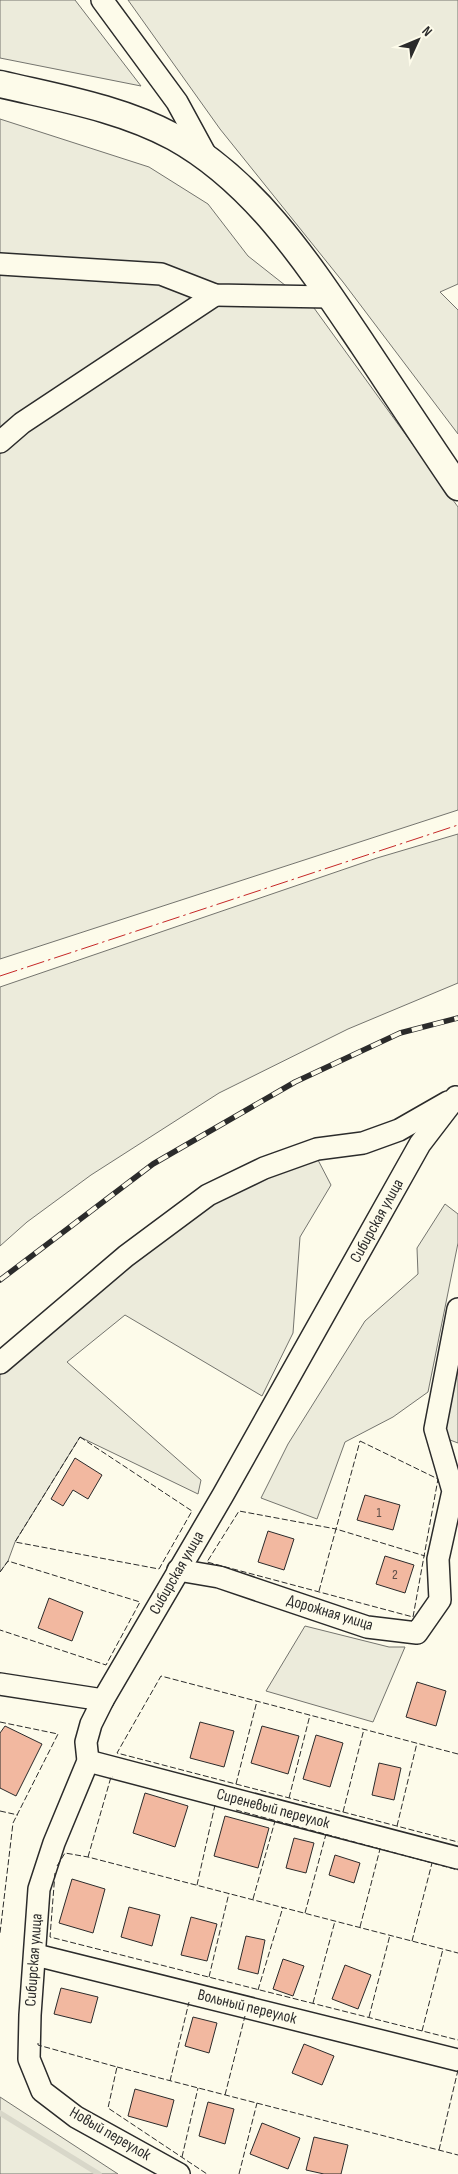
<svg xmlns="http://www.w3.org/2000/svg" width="458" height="2174" font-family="'Sofia Sans Condensed',sans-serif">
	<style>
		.green { fill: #ecebdb; stroke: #74746e }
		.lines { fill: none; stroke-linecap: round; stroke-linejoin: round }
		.stream { stroke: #d8d7c9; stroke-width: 5.5 }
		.building { fill: #f2b8a0; stroke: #2b2b2b }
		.minor-casing { stroke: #2b2b2b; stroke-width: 24 }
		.major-casing { stroke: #2b2b2b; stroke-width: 29 }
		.minor { stroke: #fdfbea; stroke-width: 21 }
		.major { stroke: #fdfbea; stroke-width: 26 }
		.rail-casing { stroke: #2b2b2b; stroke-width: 5.5 }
		.rail { stroke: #fdfbea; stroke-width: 4; stroke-dasharray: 11; stroke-linecap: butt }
		.fence { stroke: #2b2b2b; stroke-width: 1; stroke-dasharray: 6 2.5; stroke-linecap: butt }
		.power { stroke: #c62828; stroke-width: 1; stroke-dasharray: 18 4 2.5 4; stroke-linecap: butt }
		.labels { text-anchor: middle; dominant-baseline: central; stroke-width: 4; stroke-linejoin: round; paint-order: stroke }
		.number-label { font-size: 14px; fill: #5d4e48 }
		.street-label { font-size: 16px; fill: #2b2b2b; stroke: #fdfbea }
	</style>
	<rect width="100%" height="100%" fill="#fdfbea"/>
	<!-- green -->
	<g class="green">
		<polygon points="0,0 75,0 141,86 0,58"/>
		<polygon points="128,0 458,0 458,284 440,292 458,310 458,434 343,282 220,129"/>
		<polygon points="0,119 149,167 208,204 248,256 314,308 458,507 458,810 0,959"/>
		<polygon points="458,834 458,983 348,1029 219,1093 91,1175 27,1222 0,1246 0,987 377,858"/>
		<polygon points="318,1160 331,1185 300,1237 293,1333 262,1396 125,1315 67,1362 201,1480 198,1494 80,1437 15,1542 8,1561 0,1572 0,1374 151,1245 248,1182"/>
		<polygon points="445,1204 458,1214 458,1243 428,1392 393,1417 345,1442 317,1519 261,1498 288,1444 365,1321 418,1274 417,1248"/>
		<polygon points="458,1370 458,1443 442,1437"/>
		<polygon points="305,1626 389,1647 405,1647 373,1722 266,1691"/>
		<polygon points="0,2097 118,2174 0,2174"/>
	</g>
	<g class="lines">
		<!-- stream -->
		<polyline class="stream" points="0,2113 99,2174"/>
	</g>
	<!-- building -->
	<g class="building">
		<polygon points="75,1458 102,1475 88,1499 73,1490 63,1506 51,1499"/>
		<polygon points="365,1495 400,1505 393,1530 357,1520"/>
		<polygon points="268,1531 294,1539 284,1570 258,1562"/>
		<polygon points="385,1556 414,1565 405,1593 376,1584"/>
		<polygon points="49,1598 83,1612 72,1641 38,1628"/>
		<polygon points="417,1682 446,1691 436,1726 406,1717"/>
		<polygon points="200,1722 234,1731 224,1767 190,1758"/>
		<polygon points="5,1726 42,1744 16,1796 0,1788 0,1733"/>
		<polygon points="262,1726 299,1736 288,1774 251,1763"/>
		<polygon points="316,1735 343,1743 330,1787 303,1779"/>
		<polygon points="379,1763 401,1768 394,1800 372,1795"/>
		<polygon points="145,1793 188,1806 175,1847 133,1833"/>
		<polygon points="225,1816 269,1828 258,1868 214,1856"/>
		<polygon points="294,1838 314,1843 306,1873 286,1868"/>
		<polygon points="335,1855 360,1863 354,1883 329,1875"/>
		<polygon points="72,1879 105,1889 93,1933 59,1923"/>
		<polygon points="129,1907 160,1915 152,1946 121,1937"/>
		<polygon points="191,1917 217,1924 207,1961 181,1955"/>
		<polygon points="246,1936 265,1940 258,1974 238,1969"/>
		<polygon points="283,1959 304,1966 293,1996 273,1989"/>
		<polygon points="345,1965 371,1975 358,2009 332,1999"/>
		<polygon points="61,1988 98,1997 91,2023 54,2014"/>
		<polygon points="193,2017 217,2023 209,2053 185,2046"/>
		<polygon points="304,2044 334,2056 322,2085 292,2073"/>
		<polygon points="135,2089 174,2100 167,2127 128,2116"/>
		<polygon points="208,2102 234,2109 225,2144 199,2136"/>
		<polygon points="262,2123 300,2138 288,2169 250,2154"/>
		<polygon points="314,2137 348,2145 341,2174 324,2174 306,2170"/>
	</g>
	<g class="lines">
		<defs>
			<g id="minor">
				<polyline points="102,0 177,102 208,159"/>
				<polyline points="0,264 161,274 215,295 331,297"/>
				<polyline points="0,442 22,423 215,295"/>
				<polyline points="0,1363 126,1256 208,1195 264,1168 317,1149 363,1143 399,1130 448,1102"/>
				<polyline points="178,1570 219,1577 367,1627 417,1633 440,1600 438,1559 453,1491 435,1429 458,1309"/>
				<polyline points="0,1684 103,1700"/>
				<polyline points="88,1761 458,1858"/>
				<polyline points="36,1955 458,2060"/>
				<polyline points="179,2174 76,2117 42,2091 29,2059 30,2015 39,1889 54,1843 88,1761 86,1742 91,1724 103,1700 223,1495 420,1144 456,1097"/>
			</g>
			<path id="major" d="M 0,84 C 59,98 120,108 174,137 C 257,183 311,268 363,345 C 395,393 426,440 458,487"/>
		</defs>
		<!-- minor casing -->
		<use href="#minor" class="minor-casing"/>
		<!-- major casing -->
		<use href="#major" class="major-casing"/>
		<!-- minor -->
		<use href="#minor" class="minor"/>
		<!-- major -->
		<use href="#major" class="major"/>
		<defs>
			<polyline id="rail" points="0,1280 153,1164 295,1082 400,1033 458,1018"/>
		</defs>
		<!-- rail casing -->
		<use href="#rail" class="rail-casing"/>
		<!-- rail -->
		<use href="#rail" class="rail"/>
		<!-- fence -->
		<g class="fence">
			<polygon points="80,1437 192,1511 159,1569 15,1542"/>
			<polygon points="360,1441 438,1479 413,1617 207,1562 239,1511 336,1529"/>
			<polyline points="0,1572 8,1561 140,1602 106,1665 0,1630"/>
			<polyline points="319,1591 336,1529 425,1556"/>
			<polyline points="0,1722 58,1734 13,1823 0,1933"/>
			<polyline points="458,1754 161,1676 117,1753 458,1842"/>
			<polyline points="236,1784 257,1701"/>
			<polyline points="289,1798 310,1715"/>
			<polyline points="236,1810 458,1870"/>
			<polyline points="0,1811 18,1815"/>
			<polyline points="343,1812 364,1729"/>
			<polyline points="397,1826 417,1743"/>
			<polyline points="88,1857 111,1777 113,1777"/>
			<polyline points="57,1866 65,1853 88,1857 458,1953"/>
			<polyline points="55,1873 50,1937 458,2040"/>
			<polyline points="197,1885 215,1805"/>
			<polyline points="253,1899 275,1821"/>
			<polyline points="305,1913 326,1834"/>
			<polyline points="360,1927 380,1849"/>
			<polyline points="412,1941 432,1863"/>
			<polyline points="209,1977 229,1893"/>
			<polyline points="258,1990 283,1907"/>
			<polyline points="313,2003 335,1921"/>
			<polyline points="369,2017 390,1935"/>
			<polyline points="422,2031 443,1949"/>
			<polyline points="38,2043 38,2045 117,2067 108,2108 207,2174"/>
			<polyline points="117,2067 458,2155"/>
			<polyline points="170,2081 189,2002"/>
			<polyline points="225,2095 245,2016"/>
			<polyline points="439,2150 458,2070"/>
			<polyline points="182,2157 198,2088"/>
			<polyline points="239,2174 257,2103"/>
		</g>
		<!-- power -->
		<polyline class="power" points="0,976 458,825"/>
	</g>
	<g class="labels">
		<!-- number labels -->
		<g class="number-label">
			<text x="379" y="1512">1</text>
			<text x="395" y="1574">2</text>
		</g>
		<!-- street labels -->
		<g class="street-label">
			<text transform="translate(377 1221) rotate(-61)">Сибирская улица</text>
			<text transform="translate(177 1573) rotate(-60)">Сибирская улица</text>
			<text transform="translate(330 1613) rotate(17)">Дорожная улица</text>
			<text transform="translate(273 1809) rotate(15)">Сиреневый переулок</text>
			<text transform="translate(34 1960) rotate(-86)">Сибирская улица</text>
			<text transform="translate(247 2007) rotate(14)">Вольный переулок</text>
			<text transform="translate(110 2134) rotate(30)">Новый переулок</text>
		</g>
	</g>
	<!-- north arrow -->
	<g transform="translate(418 40) rotate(46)" stroke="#fdfbea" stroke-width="4" paint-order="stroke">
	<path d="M0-4L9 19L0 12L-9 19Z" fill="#2b2b2b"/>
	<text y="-8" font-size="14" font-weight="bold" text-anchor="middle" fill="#2b2b2b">N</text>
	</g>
</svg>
